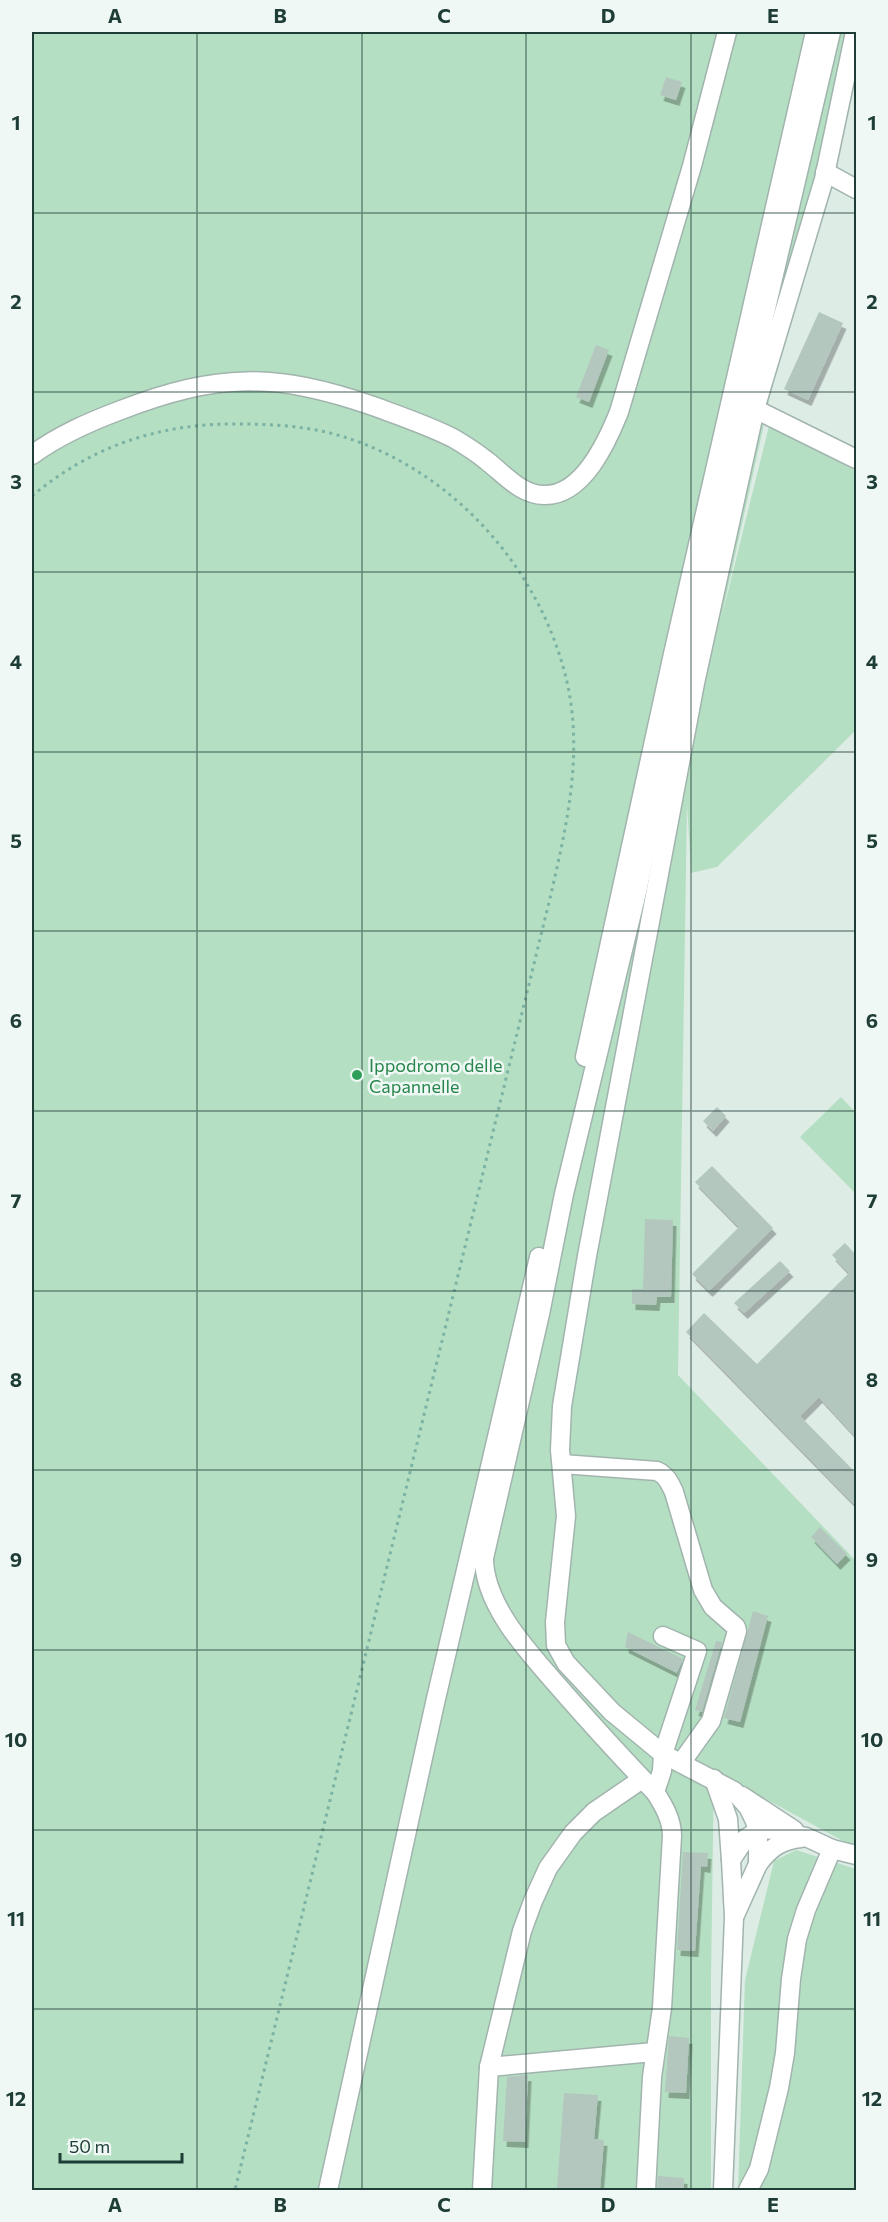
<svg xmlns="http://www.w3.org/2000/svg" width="888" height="2222" font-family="Commissioner,sans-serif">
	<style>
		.green { fill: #b5dfc2 }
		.building { fill: #b3c7bf; filter: url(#shadow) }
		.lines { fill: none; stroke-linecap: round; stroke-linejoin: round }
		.minor-casing { stroke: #a1b4ae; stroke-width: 21 }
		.path { stroke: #7cb2a3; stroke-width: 3; stroke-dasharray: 3 4.5; stroke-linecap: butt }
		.minor { stroke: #fff; stroke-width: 18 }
		.grid { fill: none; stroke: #1e3d36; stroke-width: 1.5; stroke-opacity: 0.55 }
		.leisure-dot { fill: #2e9e5b; stroke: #eff8f4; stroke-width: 2 }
		.labels { text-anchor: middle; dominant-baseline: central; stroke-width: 5; stroke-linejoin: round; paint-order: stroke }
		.leisure-label { font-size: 18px; fill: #27864d; stroke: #eff8f4; text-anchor: start }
		.neatline { fill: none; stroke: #1e3d36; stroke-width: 2 }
		.grid-label { font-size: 20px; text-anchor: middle; font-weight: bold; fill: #1e3d36 }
	</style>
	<defs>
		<filter id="shadow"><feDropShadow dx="3.5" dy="6" stdDeviation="0" flood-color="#0004"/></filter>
	</defs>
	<rect width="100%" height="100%" fill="#deece6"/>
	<!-- green -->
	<g class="green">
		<polygon points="32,32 856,32 856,76 771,392 721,620 769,426 856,471 856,730 717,867 691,873 687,804 678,1375 856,1561 856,1848 714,1771 711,1978 711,2190 32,2190"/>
		<polygon points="841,1097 856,1113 856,1194 800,1137"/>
		<polygon points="796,1850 856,1869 856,2190 738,2190 745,1980 774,1861"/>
	</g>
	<!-- building -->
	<g class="building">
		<polygon points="666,77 682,82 676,100 660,95"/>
		<polygon points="819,312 843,323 808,400 784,389"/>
		<polygon points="596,345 609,350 589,402 576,397"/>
		<polygon points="717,1107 726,1116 713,1131 703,1121"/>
		<polygon points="712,1166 773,1228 709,1291 692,1274 739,1227 695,1182"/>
		<polygon points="645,1219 673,1220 671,1297 657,1297 656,1305 632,1304 632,1289 643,1289"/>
		<polygon points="845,1243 856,1255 856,1437 819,1397 800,1416 856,1473 856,1506 686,1332 704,1313 757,1364 849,1273 832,1255"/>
		<polygon points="780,1261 790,1271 744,1313 734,1303"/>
		<polygon points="820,1527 847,1554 837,1564 811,1537"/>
		<polygon points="753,1611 768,1616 740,1722 724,1718"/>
		<polygon points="628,1632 683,1659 677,1673 625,1647"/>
		<polygon points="716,1641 722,1642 702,1712 695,1710"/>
		<polygon points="683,1852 708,1853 707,1867 701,1866 695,1951 677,1950"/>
		<polygon points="669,2036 689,2038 686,2093 665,2092"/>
		<polygon points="528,2075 525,2142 503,2141 507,2077"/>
		<polygon points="564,2093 598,2095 594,2139 604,2140 600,2190 557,2188"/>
		<polygon points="658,2176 684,2178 684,2190 657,2190"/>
	</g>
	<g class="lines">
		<defs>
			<g id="minor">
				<polyline points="825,172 856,189"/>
				<polyline points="755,409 856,459"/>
				<path d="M 32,455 C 59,435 89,422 121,410 C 217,373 275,372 373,406 C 400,416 427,425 453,438 C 465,445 476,452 487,461 C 504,474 521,495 544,495 C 583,496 607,442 619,412 L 692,166 L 727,32"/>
				<polyline points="585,1057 673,654 815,32"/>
				<path d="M 562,1464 L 657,1471 C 666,1475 670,1483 674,1492 L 703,1590 L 713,1607 L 736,1627 L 737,1631 L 711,1721 L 681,1763"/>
				<polyline points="663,1636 697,1651 663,1754 734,1791 748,1807 754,1819 758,1830 758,1864 735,1915"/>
				<polyline points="714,1779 728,1819 731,1860"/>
				<polyline points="655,1792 662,1771 663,1754 612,1712 566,1663 556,1645 555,1622 566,1516 560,1450 562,1406 587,1256 695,683 755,409 824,179 855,32"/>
				<polyline points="742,1796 794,1830"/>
				<path d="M 758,1864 C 770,1848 781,1840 801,1838"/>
				<polyline points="489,2067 654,2052"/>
				<polyline points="328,2190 435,1703 539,1257"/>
				<polyline points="482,2190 489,2067 522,1931 533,1901 548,1868 573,1833 594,1812 642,1779"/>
				<path d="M 646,2190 L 652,2077 L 662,2008 L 672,1836 C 672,1820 664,1806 655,1792 C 624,1760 594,1727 565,1694 C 534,1658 484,1608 484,1558 L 540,1314 L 564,1194 L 637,892 L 705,568 L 831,32"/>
				<polyline points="723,2190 734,1917 731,1860 745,1839 761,1829 774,1830 806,1837 832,1849"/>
				<polyline points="748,2190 759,2169 779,2088 785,2053 791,1979 797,1939 806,1910 832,1849 856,1855"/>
			</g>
		</defs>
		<!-- minor casing -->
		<use href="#minor" class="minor-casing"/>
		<!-- path -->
		<path class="path" d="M 32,496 C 93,445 161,423 240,424 C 270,424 301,426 330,433 C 443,462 534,559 564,670 C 585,746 568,820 551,894 L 235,2190"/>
		<!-- minor -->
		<use href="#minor" class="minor"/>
	</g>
	<!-- grid -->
	<path class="grid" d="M 197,32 L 197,2190M 362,32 L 362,2190M 526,32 L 526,2190M 691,32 L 691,2190M 32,213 L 856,213M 32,392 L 856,392M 32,572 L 856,572M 32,752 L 856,752M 32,931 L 856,931M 32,1111 L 856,1111M 32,1291 L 856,1291M 32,1470 L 856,1470M 32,1650 L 856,1650M 32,1830 L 856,1830M 32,2009 L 856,2009"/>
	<!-- markers -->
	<circle class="leisure-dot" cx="357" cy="1075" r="6"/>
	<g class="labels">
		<!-- leisure labels -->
		<g class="leisure-label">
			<text x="369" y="1065">Ippodromo delle<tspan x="369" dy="21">Capannelle</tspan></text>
		</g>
	</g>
	<!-- border -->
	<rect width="888" height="2222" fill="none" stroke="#eff8f4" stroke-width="66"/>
	<!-- scale -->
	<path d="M60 2153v9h122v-9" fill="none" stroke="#1e3d36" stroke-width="3"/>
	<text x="69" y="2153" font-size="18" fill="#1e3d36" stroke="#eff8f4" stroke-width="4.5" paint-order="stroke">50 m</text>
	<rect x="33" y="33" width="822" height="2156" class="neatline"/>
	<g class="grid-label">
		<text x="115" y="23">A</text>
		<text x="280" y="23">B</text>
		<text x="444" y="23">C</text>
		<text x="608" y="23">D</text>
		<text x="773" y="23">E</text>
		<text x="16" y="130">1</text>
		<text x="872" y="130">1</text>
		<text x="16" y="309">2</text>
		<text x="872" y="309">2</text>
		<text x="16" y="489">3</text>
		<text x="872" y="489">3</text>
		<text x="16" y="669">4</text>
		<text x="872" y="669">4</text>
		<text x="16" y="848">5</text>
		<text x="872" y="848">5</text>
		<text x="16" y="1028">6</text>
		<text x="872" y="1028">6</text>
		<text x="16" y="1208">7</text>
		<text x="872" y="1208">7</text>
		<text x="16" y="1387">8</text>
		<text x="872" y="1387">8</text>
		<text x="16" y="1567">9</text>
		<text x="872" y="1567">9</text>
		<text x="16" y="1747">10</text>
		<text x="872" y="1747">10</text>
		<text x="16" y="1926">11</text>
		<text x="872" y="1926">11</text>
		<text x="16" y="2106">12</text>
		<text x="872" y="2106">12</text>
		<text x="115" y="2212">A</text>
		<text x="280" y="2212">B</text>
		<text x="444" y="2212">C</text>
		<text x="608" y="2212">D</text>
		<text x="773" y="2212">E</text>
	</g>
</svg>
